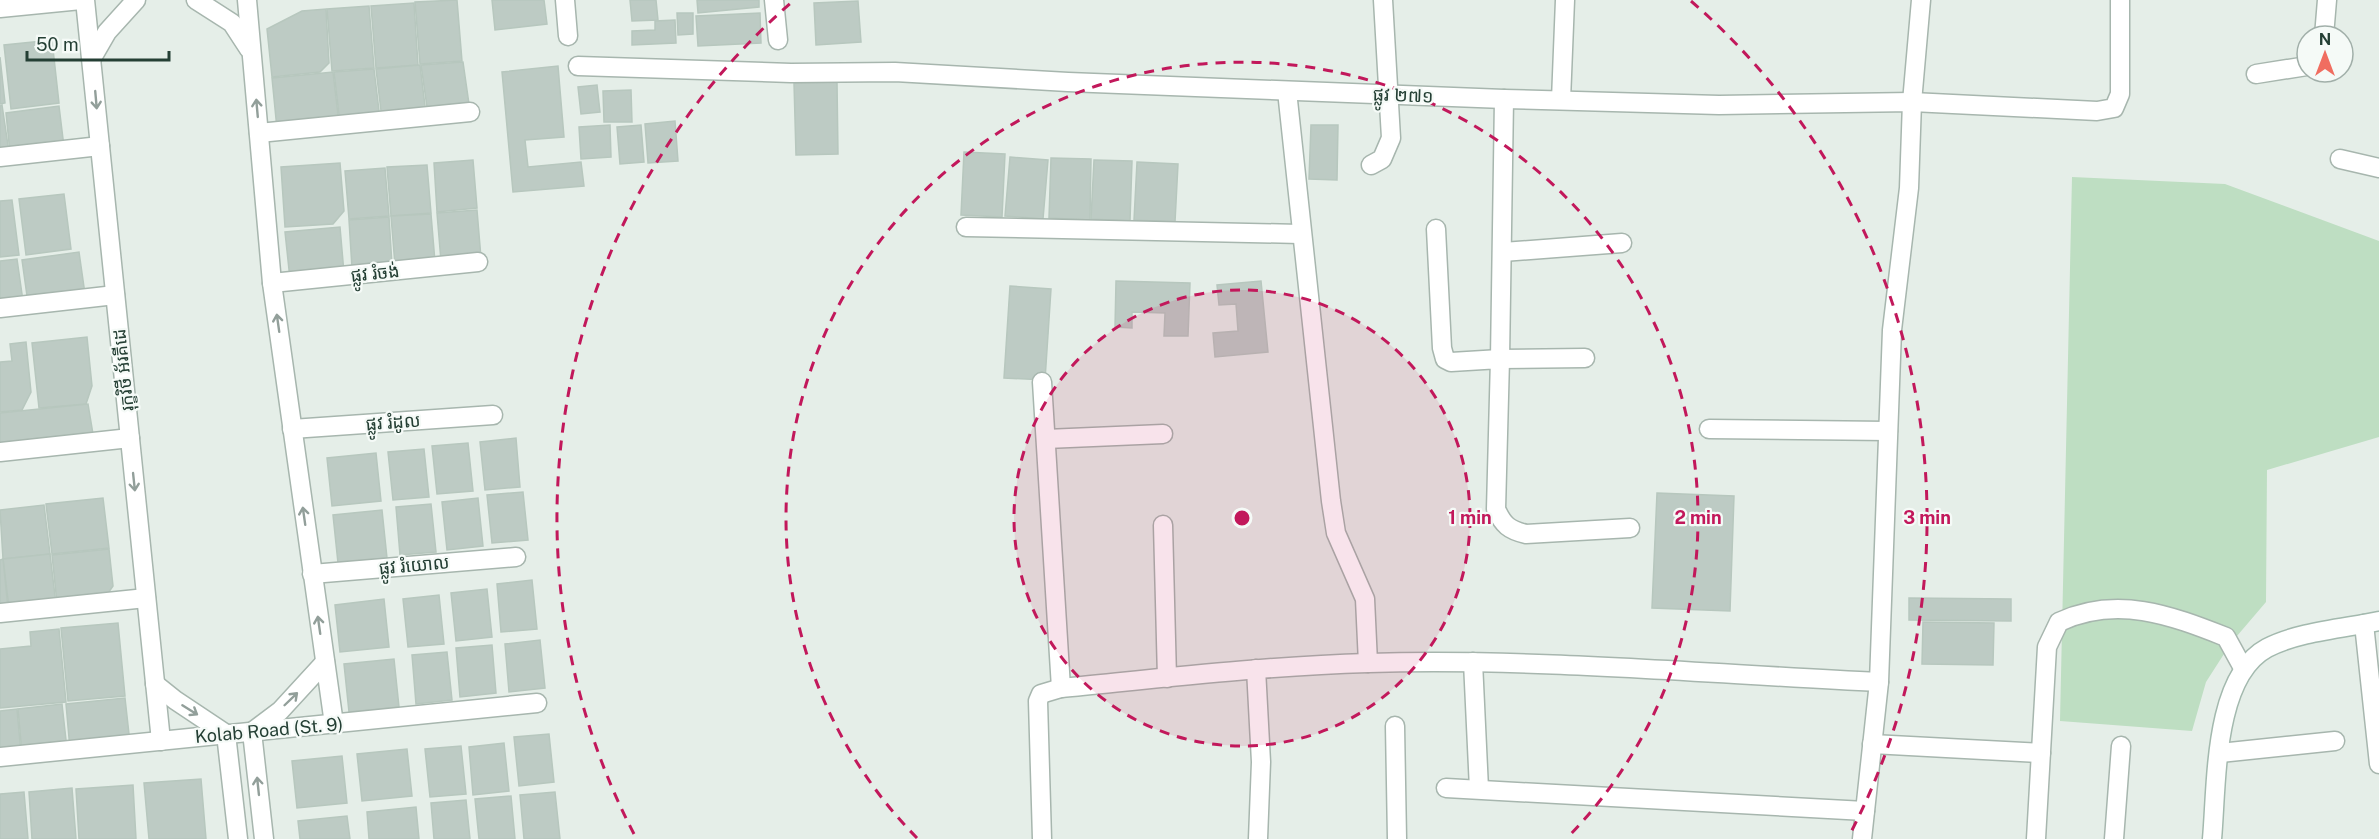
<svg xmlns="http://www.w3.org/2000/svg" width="2379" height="839" font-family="'Public Sans','Noto Sans Khmer',sans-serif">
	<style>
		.green { fill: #bedec2 }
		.building { fill: #bdcbc4; stroke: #b7c7be; stroke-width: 1.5 }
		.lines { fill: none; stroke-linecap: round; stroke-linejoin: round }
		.street-casing { stroke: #a7b6ae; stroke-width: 21 }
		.secondary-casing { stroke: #a3b9ae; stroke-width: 21 }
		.street { stroke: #fff; stroke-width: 18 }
		.secondary { stroke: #fff; stroke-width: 18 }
		.oneway { stroke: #929f9a }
		.ring { fill: none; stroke: #c2185b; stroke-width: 3; stroke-dasharray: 10 8 }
		.labels { text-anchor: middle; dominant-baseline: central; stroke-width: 4.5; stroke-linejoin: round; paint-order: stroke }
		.street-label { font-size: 18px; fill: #243f34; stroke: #f5faf7 }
		.centre { fill: #c2185b; stroke: #f5faf7; stroke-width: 3 }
		.ring-label { font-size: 18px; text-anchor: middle; font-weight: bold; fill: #c2185b; stroke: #f5faf7; stroke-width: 4.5; stroke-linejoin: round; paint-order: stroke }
	</style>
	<rect width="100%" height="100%" fill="#e5eee8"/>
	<!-- green -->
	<polygon class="green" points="2072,177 2225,184 2379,241 2379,437 2267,470 2266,602 2231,643 2206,682 2192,731 2060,721"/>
	<!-- building -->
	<g class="building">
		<polygon points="457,0 462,61 420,64 415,2"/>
		<polygon points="492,0 544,0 547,24 495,30"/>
		<polygon points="630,0 656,0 658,20 632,21"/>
		<polygon points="697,0 759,0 759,7 698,13"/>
		<polygon points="858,1 861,42 816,45 814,3"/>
		<polygon points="414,3 418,65 376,68 371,6"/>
		<polygon points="369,6 374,68 332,71 327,9"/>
		<polygon points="326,9 329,63 320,72 272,77 267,29 302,11"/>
		<polygon points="677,13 693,13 693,34 678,35"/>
		<polygon points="760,13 761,43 698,46 696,16"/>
		<polygon points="675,20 676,43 632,45 632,31 655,30 655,21"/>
		<polygon points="52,40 59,103 11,109 4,45"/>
		<polygon points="0,57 5,103 0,104"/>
		<polygon points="463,62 470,111 428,114 421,65"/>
		<polygon points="420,65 426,114 382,119 376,69"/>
		<polygon points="558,66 564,137 525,140 528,167 581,162 584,186 513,192 502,72"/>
		<polygon points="374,69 380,119 340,123 334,72"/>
		<polygon points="333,72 339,123 277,129 272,78"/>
		<polygon points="837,82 838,154 796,155 794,83"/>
		<polygon points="597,85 600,112 581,114 578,87"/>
		<polygon points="631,90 632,122 604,122 603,91"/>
		<polygon points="2,105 9,152 0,153 0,106"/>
		<polygon points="59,106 64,147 10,153 6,113"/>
		<polygon points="675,121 678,161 648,163 645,124"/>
		<polygon points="610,125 611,157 581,159 579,127"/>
		<polygon points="641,125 644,162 620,164 617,127"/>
		<polygon points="1311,125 1338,125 1337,180 1309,179"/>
		<polygon points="964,152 1005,154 1002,217 961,215"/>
		<polygon points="1010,157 1048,160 1043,219 1005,216"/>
		<polygon points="1051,158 1091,159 1090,220 1049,218"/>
		<polygon points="473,160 477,208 437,212 434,163"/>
		<polygon points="1094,160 1132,161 1130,221 1091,219"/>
		<polygon points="1137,162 1178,164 1175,222 1134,220"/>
		<polygon points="340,163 344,211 333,224 285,227 281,167"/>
		<polygon points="427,165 431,213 391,216 387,167"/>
		<polygon points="385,168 389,216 349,219 345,171"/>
		<polygon points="64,194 71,249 26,255 19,199"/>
		<polygon points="12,200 19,255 0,257 0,201"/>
		<polygon points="477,210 481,258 441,261 437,213"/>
		<polygon points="431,214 435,262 395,265 391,216"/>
		<polygon points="389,217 392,265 352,268 349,220"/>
		<polygon points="340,227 344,273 290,279 285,232"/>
		<polygon points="79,252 85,294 28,303 22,260"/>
		<polygon points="17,259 23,301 0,304 0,261"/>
		<polygon points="1116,281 1190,283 1188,336 1164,336 1165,313 1132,312 1132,328 1115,327"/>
		<polygon points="1261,281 1268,352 1215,357 1213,333 1238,331 1236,304 1219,305 1217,285"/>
		<polygon points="1010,286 1051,289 1045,380 1004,378"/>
		<polygon points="87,337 92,386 86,404 39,408 32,343"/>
		<polygon points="26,342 31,392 22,410 0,412 0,362 12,361 10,344"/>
		<polygon points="88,404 94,440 0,450 0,413"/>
		<polygon points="516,438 520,487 485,490 480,442"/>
		<polygon points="468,443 473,491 437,494 432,446"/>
		<polygon points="424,449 429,497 393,500 388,452"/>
		<polygon points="376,453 381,501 332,506 327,458"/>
		<polygon points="523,492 528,540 492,543 487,495"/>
		<polygon points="1657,493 1734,496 1730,611 1652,608"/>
		<polygon points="103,498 109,548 52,554 46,504"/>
		<polygon points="478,498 483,546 447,550 442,502"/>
		<polygon points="431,504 436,552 400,555 396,507"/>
		<polygon points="44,505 50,554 3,559 0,510"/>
		<polygon points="382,510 387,558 338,563 333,515"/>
		<polygon points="109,549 113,586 104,599 57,603 52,555"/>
		<polygon points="50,554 56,604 9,608 3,559"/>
		<polygon points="3,559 8,608 0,609 0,560"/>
		<polygon points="532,580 537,629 501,632 497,584"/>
		<polygon points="487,589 492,637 456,641 451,593"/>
		<polygon points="439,595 444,644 408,647 403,599"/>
		<polygon points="1909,598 2011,599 2011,621 1909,620"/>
		<polygon points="384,599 389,647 340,652 335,605"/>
		<polygon points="1923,622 1994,623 1993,665 1922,664"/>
		<polygon points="118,623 125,696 68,701 61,628"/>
		<polygon points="59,629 66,702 0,708 0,649 31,646 30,632"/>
		<polygon points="540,640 545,688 509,692 505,644"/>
		<polygon points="492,645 496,693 460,697 456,648"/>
		<polygon points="447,652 452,700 416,704 412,655"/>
		<polygon points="394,659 399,707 349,712 344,664"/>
		<polygon points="125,698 130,743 70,749 66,704"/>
		<polygon points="62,704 67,749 22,753 18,709"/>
		<polygon points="17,709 21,753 0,756 0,711"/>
		<polygon points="549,734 554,782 519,786 514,737"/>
		<polygon points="504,743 509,791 473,795 469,747"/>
		<polygon points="461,746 466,794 430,797 425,749"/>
		<polygon points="407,749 412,796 362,801 357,754"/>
		<polygon points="342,756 347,803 297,808 292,761"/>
		<polygon points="201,779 206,839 149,839 144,783"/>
		<polygon points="133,785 136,839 79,839 76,789"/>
		<polygon points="72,788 76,839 32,839 29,792"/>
		<polygon points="24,792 28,839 0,839 0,794"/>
		<polygon points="555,792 560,839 524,839 520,795"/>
		<polygon points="511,796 515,839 479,839 475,799"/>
		<polygon points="466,800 470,839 434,839 431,803"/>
		<polygon points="416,807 419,839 369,839 367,812"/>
		<polygon points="347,816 350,839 300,839 298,821"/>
	</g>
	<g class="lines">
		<defs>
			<g id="street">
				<polyline points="85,0 161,741"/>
				<polyline points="196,0 232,23 249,49"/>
				<polyline points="247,0 272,283 334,724"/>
				<polyline points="565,0 568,36"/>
				<polyline points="774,0 778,40"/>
				<polyline points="0,8 81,0"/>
				<polyline points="2324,36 2327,0"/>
				<polyline points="92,58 107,32 136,0"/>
				<polyline points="578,66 791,73 895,72 1068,82 1504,99 1719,105 1912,102 2097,111 2114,108 2120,94 2120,0"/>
				<polyline points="2256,74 2307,66"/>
				<polyline points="1287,91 1331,501 1336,533 1365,599 1368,663"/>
				<polyline points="1504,99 1500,359 1585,358"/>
				<polyline points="1561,100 1565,0"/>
				<polyline points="259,133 470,112"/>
				<polyline points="0,157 100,146"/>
				<polyline points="2340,159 2379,168"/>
				<polyline points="1371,165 1382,159 1391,138 1383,0"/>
				<polyline points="966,227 1300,234"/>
				<path d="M 1436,229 L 1442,348 L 1445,359 L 1451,362 L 1500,359 L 1496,509 C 1503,525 1509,530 1526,534 L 1630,528"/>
				<polyline points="1503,252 1622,243"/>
				<polyline points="272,283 478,262"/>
				<polyline points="0,308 115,295"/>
				<polyline points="1042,382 1061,688"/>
				<polyline points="292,429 493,415"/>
				<polyline points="1709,429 1888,431"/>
				<polyline points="1046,439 1163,434"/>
				<polyline points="0,452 130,438"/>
				<polyline points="1163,525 1167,678"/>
				<polyline points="312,574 516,557"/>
				<polyline points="0,613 146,598"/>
				<polyline points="2364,624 2379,764"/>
				<polyline points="1473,662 1479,789"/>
				<polyline points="1256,669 1261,762 1258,839"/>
				<polyline points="155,684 175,700 226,734 238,839"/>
				<polyline points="1395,726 1397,839"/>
				<polyline points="1872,744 2041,753"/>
				<polyline points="2220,753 2335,741"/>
				<polyline points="0,757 537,703"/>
				<polyline points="1446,788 1865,811"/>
				<polyline points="264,839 252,732 280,711 325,662"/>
				<path d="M 1042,839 L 1038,701 L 1041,694 L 1061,688 C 1163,678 1265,666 1368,663 C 1537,658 1709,674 1879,682"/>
				<polyline points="1862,839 1879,682 1892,330 1909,188 1912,102 1921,0"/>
				<path d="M 2036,839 L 2047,647 L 2059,622 C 2117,595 2170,615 2226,637 L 2243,668"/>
				<polyline points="2114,839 2121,746"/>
			</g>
			<path id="secondary" d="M 2212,839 C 2217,785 2213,677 2267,648 C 2297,632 2346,628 2379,621"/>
		</defs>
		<!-- street casing -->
		<use href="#street" class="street-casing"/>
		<!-- secondary casing -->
		<use href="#secondary" class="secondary-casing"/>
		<!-- street -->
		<use href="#street" class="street"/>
		<!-- secondary -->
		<use href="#secondary" class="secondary"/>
	</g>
	<!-- one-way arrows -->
	<defs><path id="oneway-shaft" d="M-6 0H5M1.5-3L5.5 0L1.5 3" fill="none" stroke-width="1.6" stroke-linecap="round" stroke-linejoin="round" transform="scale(1.5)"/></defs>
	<g class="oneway">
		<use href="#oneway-shaft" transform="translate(96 100) rotate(85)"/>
		<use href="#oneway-shaft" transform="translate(257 108) rotate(-95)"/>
		<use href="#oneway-shaft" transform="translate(278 323) rotate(-98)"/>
		<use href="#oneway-shaft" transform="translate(134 482) rotate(84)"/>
		<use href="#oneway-shaft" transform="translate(304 516) rotate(-98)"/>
		<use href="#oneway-shaft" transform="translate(319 625) rotate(-98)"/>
		<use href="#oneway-shaft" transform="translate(291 699) rotate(-44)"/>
		<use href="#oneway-shaft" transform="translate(190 710) rotate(32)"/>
		<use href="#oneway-shaft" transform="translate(258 786) rotate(-96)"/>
	</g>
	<!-- distance rings -->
	<circle cx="1242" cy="518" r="228" fill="#c2185b" fill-opacity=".12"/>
	<g class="ring">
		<circle cx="1242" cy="518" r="228"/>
		<path d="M917 838A456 456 0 1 1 1567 838"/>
		<path d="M634 834A685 685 0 0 1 793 1M1691 1A685 685 0 0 1 1850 834"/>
	</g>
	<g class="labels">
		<!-- street labels -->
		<g class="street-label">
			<text transform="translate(1403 95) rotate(2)">ផ្លូវ ២៧១</text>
			<text transform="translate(375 273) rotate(-6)">ផ្លូវ រំចង់</text>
			<text transform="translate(123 370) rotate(-96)">រុក្ខវិថី អ័រគីដេ</text>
			<text transform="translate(393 422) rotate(-4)">ផ្លូវ រំដូល</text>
			<text transform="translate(414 565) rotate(-5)">ផ្លូវ រំយោល</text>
			<text transform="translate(269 730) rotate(-5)">Kolab Road (St. 9)</text>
		</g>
	</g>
	<circle cx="1242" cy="518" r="9" class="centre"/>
	<g class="ring-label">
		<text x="1470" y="524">1 min</text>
		<text x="1698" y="524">2 min</text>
		<text x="1927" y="524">3 min</text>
	</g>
	<!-- north arrow -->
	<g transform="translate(2325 54)"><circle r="28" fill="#f5faf7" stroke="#a1afa9" stroke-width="1.5"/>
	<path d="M0-4.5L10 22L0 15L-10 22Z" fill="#f06d60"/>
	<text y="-9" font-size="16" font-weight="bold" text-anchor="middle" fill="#243f34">N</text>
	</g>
	<!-- scale -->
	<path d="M27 51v9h142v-9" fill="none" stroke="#243f34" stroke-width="3"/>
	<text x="36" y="51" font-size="18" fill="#243f34" stroke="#f5faf7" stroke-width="4.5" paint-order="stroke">50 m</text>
</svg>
